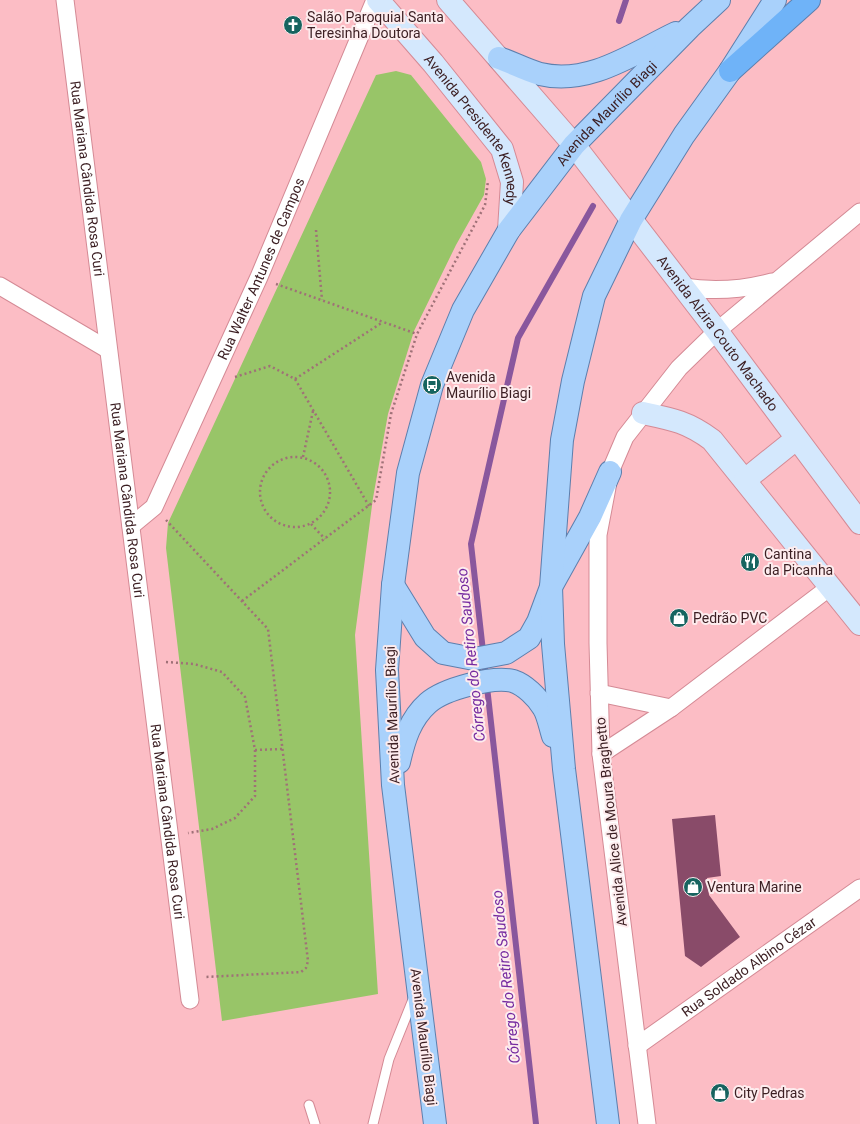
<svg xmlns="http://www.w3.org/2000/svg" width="860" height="1124" font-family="Roboto,sans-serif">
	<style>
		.green { fill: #98c568 }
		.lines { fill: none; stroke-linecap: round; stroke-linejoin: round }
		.stream { stroke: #89579d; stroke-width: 6 }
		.building { fill: #894b69 }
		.lane-casing { stroke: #d48a95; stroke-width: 11 }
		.street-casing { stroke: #d48a95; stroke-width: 19 }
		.secondary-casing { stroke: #d48a95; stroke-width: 24 }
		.primary-casing { stroke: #5d7fad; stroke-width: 24 }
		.highway-casing { stroke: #5d7fad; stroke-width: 24 }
		.path { stroke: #9f7177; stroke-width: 2.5; stroke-dasharray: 2 3; stroke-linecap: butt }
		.lane { stroke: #fff; stroke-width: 9 }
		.street { stroke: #fff; stroke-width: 17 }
		.secondary { stroke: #d4e8fd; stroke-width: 22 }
		.primary { stroke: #a9d1fb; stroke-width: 22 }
		.highway { stroke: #6fb3f8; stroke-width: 22 }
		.labels { text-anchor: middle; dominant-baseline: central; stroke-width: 4; stroke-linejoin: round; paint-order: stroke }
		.poi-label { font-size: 14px; fill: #3b1e22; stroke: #fdecee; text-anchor: start }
		.street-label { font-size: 14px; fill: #3b1e22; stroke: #fdecee }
		.water-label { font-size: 15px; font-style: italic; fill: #762ba0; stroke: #fdecee }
	</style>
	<rect width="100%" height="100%" fill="#fcbdc5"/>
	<!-- green -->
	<polygon class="green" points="396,71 411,75 481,162 486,179 484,195 456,245 414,331 388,414 373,498 355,635 378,994 222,1021 166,548 168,523 376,75"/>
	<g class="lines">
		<!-- stream -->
		<g class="stream">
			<polyline points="619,21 626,0"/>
			<polyline points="536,1124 471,544 518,338 593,206"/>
		</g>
	</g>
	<!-- building -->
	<polygon class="building" points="715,815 721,876 707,878 709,895 740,937 701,967 685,956 672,819"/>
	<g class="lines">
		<defs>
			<g id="lane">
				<polyline points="309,1105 315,1124"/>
				<polyline points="373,1124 389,1059 414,997"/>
			</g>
			<g id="street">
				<path id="s1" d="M 65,0 L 190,1000"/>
				<polyline points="0,286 107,349"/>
				<path d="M 683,287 C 714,292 742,290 772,282"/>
				<path id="s2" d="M 131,526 L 154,507 L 259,277 L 375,0"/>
				<polyline points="599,693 671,708"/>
				<polyline points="601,754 671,708 830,587"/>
				<path id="s3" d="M 637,1046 L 860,888"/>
				<polyline points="647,1124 601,754 598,643 598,535 610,472 625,437 679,368 717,331 860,212"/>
			</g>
			<g id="secondary">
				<path id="s4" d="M 378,0 L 433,63 L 502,149 L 512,182 L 509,230"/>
				<path id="s5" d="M 448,0 L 574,145 L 717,331 L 860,523"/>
				<path d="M 643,413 C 672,419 688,422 712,440 L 860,624"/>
				<polyline points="745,480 796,439"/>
			</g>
			<g id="primary">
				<path d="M 499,58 C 513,63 526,70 540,74 C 589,86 634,53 676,33"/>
				<polyline points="393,585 425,637 443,653 474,659 506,653 529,638 538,622 551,587 590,517 610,472"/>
				<path d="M 399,762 C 404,740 410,719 428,703 C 444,689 492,676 513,681 C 525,685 537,697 543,707 C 548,714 550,727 553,736"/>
				<path id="s6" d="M 435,1124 L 393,785 L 387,670 L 393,585 L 408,473 L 432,385 L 463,310 L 509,230 L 574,145 L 690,27 L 719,0"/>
				<polyline points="608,1124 564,769 553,644 551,587 562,440 573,381 594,296 631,220 684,135 730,71 775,0"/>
			</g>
			<polyline id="highway" points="730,71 809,0"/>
		</defs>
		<!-- lane casing -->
		<use href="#lane" class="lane-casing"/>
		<!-- street casing -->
		<use href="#street" class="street-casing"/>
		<!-- secondary casing -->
		<use href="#secondary" class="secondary-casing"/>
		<!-- primary casing -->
		<use href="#primary" class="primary-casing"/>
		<!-- highway casing -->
		<use href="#highway" class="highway-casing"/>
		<!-- path -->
		<g class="path">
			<polyline points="316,230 322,300"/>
			<polyline points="276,284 417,334"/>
			<polyline points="235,377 270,366 295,379 369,506"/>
			<polyline points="295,379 383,322"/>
			<polyline points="303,457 313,411"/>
			<circle cx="295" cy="492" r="35"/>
			<polyline points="166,520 268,629 308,961 306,968 301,972 206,977"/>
			<polyline points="311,524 325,539"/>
			<polyline points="242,601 376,500 391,414 417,334 485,205 488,181"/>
			<polyline points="166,662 194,664 222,672 245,697 255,750 255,796 235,818 212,829 188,833"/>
			<polyline points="255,750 282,749"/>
		</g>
		<!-- lane -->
		<use href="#lane" class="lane"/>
		<!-- street -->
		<use href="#street" class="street"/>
		<!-- secondary -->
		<use href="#secondary" class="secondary"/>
		<!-- primary -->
		<use href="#primary" class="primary"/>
		<!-- highway -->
		<use href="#highway" class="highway"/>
	</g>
	<!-- icons -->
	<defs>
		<symbol id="church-disc" viewBox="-11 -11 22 22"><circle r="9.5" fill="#166460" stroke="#fdecee"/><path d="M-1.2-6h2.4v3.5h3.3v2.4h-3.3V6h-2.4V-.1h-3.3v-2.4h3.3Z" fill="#fff"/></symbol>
		<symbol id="bus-disc" viewBox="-11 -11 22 22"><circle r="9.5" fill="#166460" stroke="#fdecee"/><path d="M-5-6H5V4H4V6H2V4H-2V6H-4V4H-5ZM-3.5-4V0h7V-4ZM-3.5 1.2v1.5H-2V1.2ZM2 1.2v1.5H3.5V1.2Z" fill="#fff"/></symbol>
		<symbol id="restaurant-disc" viewBox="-11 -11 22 22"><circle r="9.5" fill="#166460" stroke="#fdecee"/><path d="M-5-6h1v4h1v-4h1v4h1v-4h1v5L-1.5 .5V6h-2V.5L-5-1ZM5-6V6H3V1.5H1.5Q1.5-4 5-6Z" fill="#fff"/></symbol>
		<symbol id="shop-disc" viewBox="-11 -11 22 22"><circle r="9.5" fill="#166460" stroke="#fdecee"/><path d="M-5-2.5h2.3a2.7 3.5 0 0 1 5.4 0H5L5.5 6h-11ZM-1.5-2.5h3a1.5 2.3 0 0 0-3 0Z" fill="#fff"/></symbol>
	</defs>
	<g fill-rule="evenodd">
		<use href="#church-disc" x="282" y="14" width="22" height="22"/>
		<use href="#bus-disc" x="421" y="374" width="22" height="22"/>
		<use href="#restaurant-disc" x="739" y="551" width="22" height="22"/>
		<use href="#shop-disc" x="668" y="607" width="22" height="22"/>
		<use href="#shop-disc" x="682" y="876" width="22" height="22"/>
		<use href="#shop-disc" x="709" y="1082" width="22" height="22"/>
	</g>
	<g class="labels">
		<!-- poi labels -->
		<g class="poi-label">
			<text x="307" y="17">Salão Paroquial Santa<tspan x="307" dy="16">Teresinha Doutora</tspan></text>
			<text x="446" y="377">Avenida<tspan x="446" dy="16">Maurílio Biagi</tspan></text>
			<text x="764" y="554">Cantina<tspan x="764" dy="16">da Picanha</tspan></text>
			<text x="693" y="618">Pedrão PVC</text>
			<text x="707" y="887">Ventura Marine</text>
			<text x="734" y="1093">City Pedras</text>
		</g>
		<!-- street labels -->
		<g class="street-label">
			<text stroke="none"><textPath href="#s6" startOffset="1072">Avenida Maurílio Biagi</textPath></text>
			<text stroke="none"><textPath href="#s4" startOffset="163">Avenida Presidente Kennedy</textPath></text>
			<text stroke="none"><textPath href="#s1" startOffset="180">Rua Mariana Cândida Rosa Curi</textPath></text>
			<text stroke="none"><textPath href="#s2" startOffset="291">Rua Walter Antunes de Campos</textPath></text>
			<text stroke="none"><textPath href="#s5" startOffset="429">Avenida Alzira Couto Machado</textPath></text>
			<text stroke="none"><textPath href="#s1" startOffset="504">Rua Mariana Cândida Rosa Curi</textPath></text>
			<text transform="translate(392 715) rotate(-92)">Avenida Maurílio Biagi</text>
			<text stroke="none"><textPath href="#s1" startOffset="828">Rua Mariana Cândida Rosa Curi</textPath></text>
			<text transform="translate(611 822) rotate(-96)">Avenida Alice de Moura Braghetto</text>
			<text stroke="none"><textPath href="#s3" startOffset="137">Rua Soldado Albino Cézar</textPath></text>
			<text transform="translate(424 1037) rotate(83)">Avenida Maurílio Biagi</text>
		</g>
		<!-- water labels -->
		<g class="water-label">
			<text transform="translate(471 655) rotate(-96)">Córrego do Retiro Saudoso</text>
			<text transform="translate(506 977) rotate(-96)">Córrego do Retiro Saudoso</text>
		</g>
	</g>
</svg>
